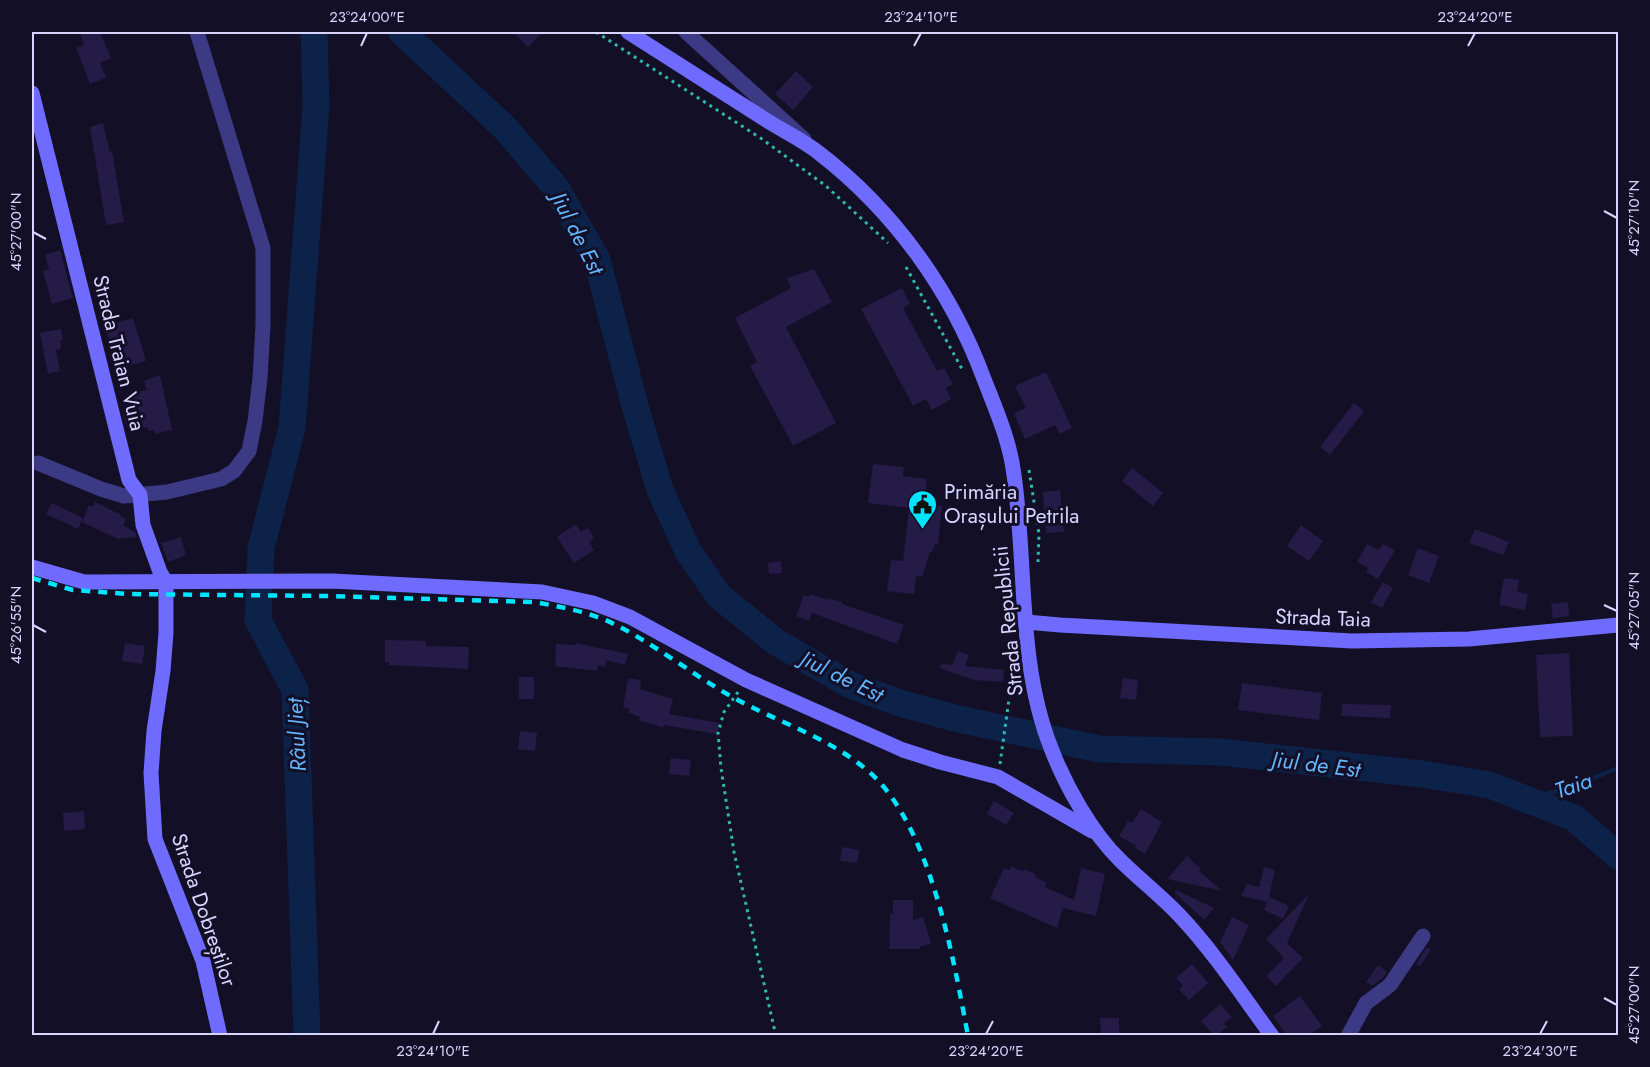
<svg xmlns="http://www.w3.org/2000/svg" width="1650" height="1067" font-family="Jost,sans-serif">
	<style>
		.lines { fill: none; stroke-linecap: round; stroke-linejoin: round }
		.stream { stroke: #0c2248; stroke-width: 4.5 }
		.river { stroke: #0c2248; stroke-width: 27 }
		.building { fill: #241b47 }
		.path { stroke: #2fb8b0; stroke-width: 3; stroke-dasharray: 3 4.5; stroke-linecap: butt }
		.street { stroke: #3d3a85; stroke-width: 15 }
		.secondary { stroke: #6f6bff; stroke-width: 15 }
		.rail { stroke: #00e5ff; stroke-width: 4.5; stroke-dasharray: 9 8; stroke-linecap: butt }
		.ticks { fill: none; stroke: #d9d4ff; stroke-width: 2 }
		.labels { text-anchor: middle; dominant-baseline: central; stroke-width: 6; stroke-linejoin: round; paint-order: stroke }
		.street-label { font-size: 21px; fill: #d9d4ff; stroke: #130f26 }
		.poi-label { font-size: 21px; fill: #d9d4ff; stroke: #130f26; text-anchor: start }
		.water-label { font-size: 22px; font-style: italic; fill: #62b6ff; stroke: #130f26 }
		.neatline { fill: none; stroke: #d9d4ff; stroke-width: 2 }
		.ticks-label { font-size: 15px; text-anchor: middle; fill: #d9d4ff }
	</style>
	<rect width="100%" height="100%" fill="#130f26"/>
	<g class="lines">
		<!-- stream -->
		<polyline class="stream" points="1527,799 1569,788 1618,768"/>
		<!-- river -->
		<g class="river">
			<polyline points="402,32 505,128 556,188 597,260 635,406 660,490 688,551 719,596 776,642 850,685 900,703 954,718 1099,749 1220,752 1422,774 1490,785 1574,818 1618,856"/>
			<polyline points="307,1036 295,690 258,620 261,548 292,428 316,106 314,32"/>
		</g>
	</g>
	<!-- building -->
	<g class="building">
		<polygon points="80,32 100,32 111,58 100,63 106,78 90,84 76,48 84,45"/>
		<polygon points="513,32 543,32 528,47"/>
		<polygon points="796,71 813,87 793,110 775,94"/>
		<polygon points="103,123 110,152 112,151 124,222 106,225 90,127"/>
		<polygon points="60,250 73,298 52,304 43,271 49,269 45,255"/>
		<polygon points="814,269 832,302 786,327 836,423 793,446 750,366 757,362 735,318 791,288 787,278"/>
		<polygon points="902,288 910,304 903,308 937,371 944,368 953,384 946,388 951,399 932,410 926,399 913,406 861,309"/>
		<polygon points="133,318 146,361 118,369 105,326"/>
		<polygon points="61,329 63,340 60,341 61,349 56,350 60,371 48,374 40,333"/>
		<polygon points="1046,372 1072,428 1060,434 1055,425 1025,439 1014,413 1026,408 1015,386"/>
		<polygon points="160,375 172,430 155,434 154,430 148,431 147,427 134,430 133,423 126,424 122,409 126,408 125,403 129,402 128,394 147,390 144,381"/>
		<polygon points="1354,403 1364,411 1330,455 1320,447"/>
		<polygon points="873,464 904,467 903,476 927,479 924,504 942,506 938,545 935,544 932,552 930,552 922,577 916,576 914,594 887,591 891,560 903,561 909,508 868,503"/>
		<polygon points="1132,468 1163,493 1153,506 1122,481"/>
		<polygon points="1060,490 1064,532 1046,533 1043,492"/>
		<polygon points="95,502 121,515 121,517 126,519 123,525 135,532 137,537 118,539 82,522 89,505 93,507"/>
		<polygon points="52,503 83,518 78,529 46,514"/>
		<polygon points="576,524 581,532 588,528 594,538 589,542 594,550 574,563 557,537"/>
		<polygon points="1301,525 1323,541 1309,561 1287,546"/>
		<polygon points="1475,529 1509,542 1503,555 1469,543"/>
		<polygon points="181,537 186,555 168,562 161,543"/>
		<polygon points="1367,544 1379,550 1383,544 1395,550 1378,579 1366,572 1368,568 1357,562"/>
		<polygon points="1418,548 1439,556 1429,583 1408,575"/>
		<polygon points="781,561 782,573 769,574 768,563"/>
		<polygon points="1504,578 1519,580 1517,592 1528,594 1525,610 1499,605"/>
		<polygon points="1383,582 1393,588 1382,608 1371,602"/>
		<polygon points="810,594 828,600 829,598 842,602 842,604 904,625 897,644 812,613 809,621 796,616 804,595 809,597"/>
		<polygon points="1568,602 1569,616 1553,618 1551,604"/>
		<polygon points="385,640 426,641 426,646 469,647 468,669 389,665 389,662 385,662"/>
		<polygon points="125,643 145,646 142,664 122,661"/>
		<polygon points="576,643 628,654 625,665 606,660 605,667 598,665 597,671 555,666 556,644 576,645"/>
		<polygon points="958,651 969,655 965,666 1004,670 1003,682 974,680 940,668 941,664 952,665"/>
		<polygon points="1569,653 1573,736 1540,737 1536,655"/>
		<rect x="519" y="677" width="15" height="22"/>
		<polygon points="628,678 641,680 640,689 673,699 669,714 719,723 717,734 664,725 663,728 639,720 640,717 628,713 630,709 623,707"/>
		<polygon points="1123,678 1138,680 1136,700 1120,698"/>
		<polygon points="1242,683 1322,693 1319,720 1238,710"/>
		<polygon points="1342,704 1391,705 1390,718 1341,716"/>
		<polygon points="520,731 537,733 535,751 518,749"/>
		<polygon points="671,758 691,760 689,776 669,774"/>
		<polygon points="994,801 1014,813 1006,825 987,814"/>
		<polygon points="1141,809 1162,822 1145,854 1135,848 1136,846 1119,836 1128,821 1132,823"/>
		<polygon points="84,811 85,829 64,831 63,813"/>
		<polygon points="842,847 859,850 857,863 840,861"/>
		<polygon points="1187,856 1201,869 1199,871 1222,891 1167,879"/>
		<polygon points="1011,866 1023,872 1024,869 1036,874 1035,877 1047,883 1045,887 1074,900 1081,868 1105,874 1096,916 1063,908 1057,928 990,898 1004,868 1009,870"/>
		<polygon points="1264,867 1275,870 1268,902 1241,896 1247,884 1259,887"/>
		<polygon points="1176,890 1214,908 1204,920 1175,893"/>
		<polygon points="1307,896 1308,897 1287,943 1303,958 1276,986 1266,976 1284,958 1266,939"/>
		<polygon points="1270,897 1289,906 1283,919 1264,910"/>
		<polygon points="893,900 913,900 913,920 923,917 931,943 920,947 920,949 889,949 890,914 893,914"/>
		<polygon points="1232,917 1249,925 1233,960 1220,942"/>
		<polygon points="1427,947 1431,950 1420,966 1416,964"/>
		<polygon points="1192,964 1208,983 1189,1000 1179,989 1183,986 1176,978"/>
		<polygon points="1378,965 1387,972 1383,978 1372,986 1366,982"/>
		<polygon points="1300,996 1322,1026 1309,1035 1287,1035 1273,1016"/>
		<polygon points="1220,1004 1232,1017 1224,1024 1227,1027 1217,1035 1213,1035 1201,1021"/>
		<polygon points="1100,1018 1119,1018 1119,1035 1101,1035"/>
	</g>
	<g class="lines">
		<!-- path -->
		<g class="path">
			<polyline points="596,32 762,139 826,186 888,243"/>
			<polyline points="906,267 962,369"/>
			<polyline points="1029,470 1039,534 1038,562"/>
			<polyline points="738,692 724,712 718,733 721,768 734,852 776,1036"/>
			<polyline points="1000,764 1009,699 1016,676"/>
		</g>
		<!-- street -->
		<g class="street">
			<polyline points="686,32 804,139"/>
			<polyline points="38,463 101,489 124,496 167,492 221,479 234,471 249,451 255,421 260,378 263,326 263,248 197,32"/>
			<polyline points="1348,1036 1366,1003 1390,985 1423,936"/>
		</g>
		<!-- secondary -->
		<g class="secondary">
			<path d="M 628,32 C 674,61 720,91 766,120 C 783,131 803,140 819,153 C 894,211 951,290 984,379 C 996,410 1010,441 1014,475 C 1027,565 1017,662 1051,748 C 1065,785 1092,833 1120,860 C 1139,879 1161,896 1180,916 C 1214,952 1242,995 1272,1036"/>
			<polyline points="32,93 129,480 140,495 143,525 160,572 166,582 166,633 163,671 154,731 151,773 155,839 203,961 220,1036"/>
			<polyline points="32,567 84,582 332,581 542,592 593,603 630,617 746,680 903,750 940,762 998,777 1092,831"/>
			<polyline points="1026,622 1060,625 1352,641 1469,639 1618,625"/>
		</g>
		<!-- rail -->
		<path class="rail" d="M 32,578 L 73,590 L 128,594 L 328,596 L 535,602 C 561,607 590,612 614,624 C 656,645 693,675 734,698 C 776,721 824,736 862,766 C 929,816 953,956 968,1036"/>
	</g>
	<!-- ticks -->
	<path class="ticks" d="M 361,46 L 367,33M 914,46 L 921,33M 1468,46 L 1475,33M 1604,211 L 1617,218M 33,232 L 46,239M 1604,605 L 1617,611M 33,625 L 46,632M 1604,998 L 1617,1005M 433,1034 L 439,1021M 986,1034 L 993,1021M 1540,1034 L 1547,1021"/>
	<!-- icons -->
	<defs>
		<symbol id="civic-pin" viewBox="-11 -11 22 30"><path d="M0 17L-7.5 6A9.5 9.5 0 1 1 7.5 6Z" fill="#00e5ff" stroke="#130f26"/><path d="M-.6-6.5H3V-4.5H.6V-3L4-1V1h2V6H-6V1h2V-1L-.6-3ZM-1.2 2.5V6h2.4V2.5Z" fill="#111"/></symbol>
	</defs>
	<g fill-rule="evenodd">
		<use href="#civic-pin" x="906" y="488" width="33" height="45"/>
	</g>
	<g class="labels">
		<!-- street labels -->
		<g class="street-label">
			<text transform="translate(119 353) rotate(76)">Strada Traian Vuia</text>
			<text transform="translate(1323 618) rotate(2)">Strada Taia</text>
			<text transform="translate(1008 621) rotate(-96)">Strada Republicii</text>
			<text transform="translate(204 910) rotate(71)">Strada Dobreștilor</text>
		</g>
		<!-- poi labels -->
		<g class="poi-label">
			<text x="944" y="492">Primăria<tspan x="944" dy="24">Orașului Petrila</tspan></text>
		</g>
		<!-- water labels -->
		<g class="water-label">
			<text transform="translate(578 233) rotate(63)">Jiul de Est</text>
			<text transform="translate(842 676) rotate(26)">Jiul de Est</text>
			<text transform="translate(296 735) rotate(-93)">Râul Jieț</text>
			<text transform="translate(1316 764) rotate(7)">Jiul de Est</text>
			<text transform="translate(1573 785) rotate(-19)">Taia</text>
		</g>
	</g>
	<!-- border -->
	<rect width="1650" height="1067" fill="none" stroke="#130f26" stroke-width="66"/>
	<rect x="33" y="33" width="1584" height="1001" class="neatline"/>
	<g class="ticks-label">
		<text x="367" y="22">23°24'00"E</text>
		<text x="921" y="22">23°24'10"E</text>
		<text x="1475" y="22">23°24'20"E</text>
		<text transform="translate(1634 218) rotate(-90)" y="5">45°27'10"N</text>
		<text transform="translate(16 232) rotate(-90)" y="5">45°27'00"N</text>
		<text transform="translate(1634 611) rotate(-90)" y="5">45°27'05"N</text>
		<text transform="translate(16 625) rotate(-90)" y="5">45°26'55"N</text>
		<text transform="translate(1634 1005) rotate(-90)" y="5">45°27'00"N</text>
		<text x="433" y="1056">23°24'10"E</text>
		<text x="986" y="1056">23°24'20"E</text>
		<text x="1540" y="1056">23°24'30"E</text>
	</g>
</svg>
